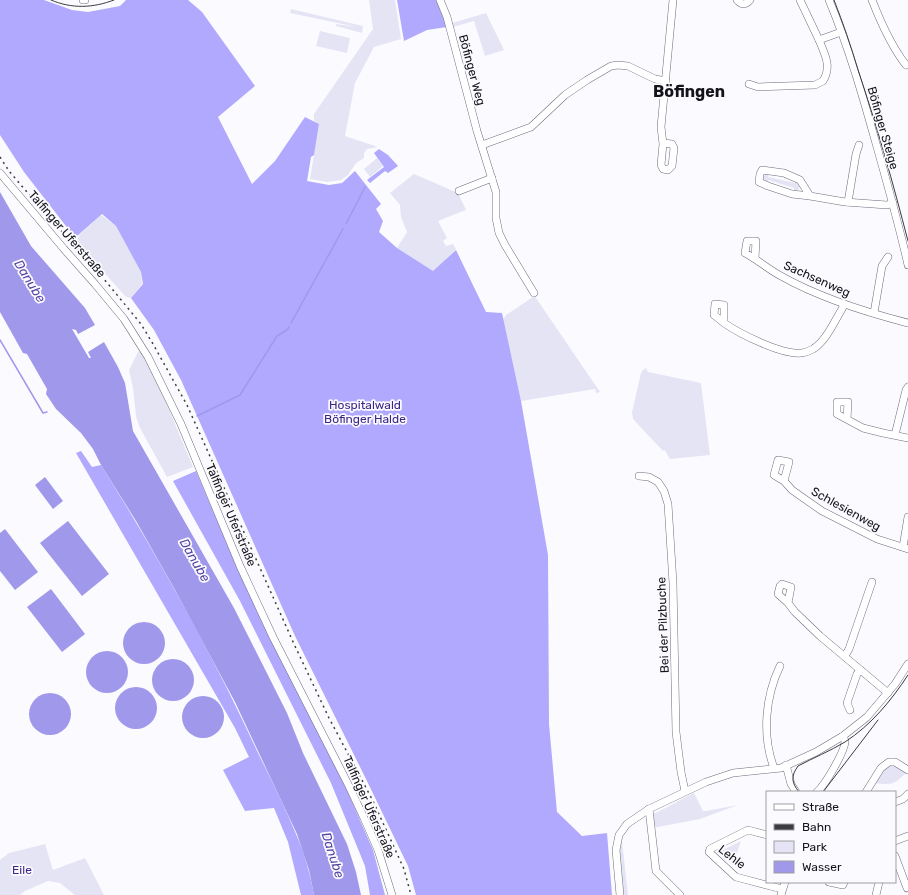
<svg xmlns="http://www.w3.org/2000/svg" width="908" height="895" font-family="Rubik,sans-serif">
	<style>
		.green { fill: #e4e4f5 }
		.forest { fill: #b0a9fd }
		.water { fill: #a098eb }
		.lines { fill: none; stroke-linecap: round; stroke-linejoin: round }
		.stream { stroke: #a098eb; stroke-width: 1.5 }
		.minor-casing { stroke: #6d6d7e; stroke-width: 8 }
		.minor { stroke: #fff; stroke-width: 7 }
		.tram { stroke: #3a3a40; stroke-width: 1 }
		.rail { stroke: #3a3a40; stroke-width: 1.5; stroke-dasharray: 2 4; stroke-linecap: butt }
		.labels { text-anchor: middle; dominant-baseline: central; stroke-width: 3.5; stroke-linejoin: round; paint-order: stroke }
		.street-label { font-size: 12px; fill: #14131a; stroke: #fbfbff }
		.park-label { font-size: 12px; fill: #3c2685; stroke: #fbfbff }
		.water-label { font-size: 13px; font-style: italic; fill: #5544a4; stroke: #fbfbff }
		.district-label { font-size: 16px; font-weight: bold; fill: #14131a; stroke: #fbfbff }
	</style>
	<rect width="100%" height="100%" fill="#fbfbff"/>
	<!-- green -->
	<g class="green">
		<polygon points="369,0 395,0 401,39 374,47 355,83 345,136 378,147 367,149 364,153 364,158 356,163 348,175 341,180 327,182 310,179 319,124 314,121 314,114 373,29"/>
		<polygon points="291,9 363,26 362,33 336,26 336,24 357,27 290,13"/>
		<polygon points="486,13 504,50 485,56 474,21 453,27 452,23"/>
		<polygon points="320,31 350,38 347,53 316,46"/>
		<polygon points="377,158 383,166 370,177 364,169"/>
		<polygon points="766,173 769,173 768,177 795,183 795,180 800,185 799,189 795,192 793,192 794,188 768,180 767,183 763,180 763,177"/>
		<polygon points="414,174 458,193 466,210 438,221 447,238 443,241 446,246 453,244 456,249 433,272 397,248 407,232 401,217 400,205 390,193"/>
		<polygon points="101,215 116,226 141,272 142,284 131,298 126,297 77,242 79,235"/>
		<polygon points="533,297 536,298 600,392 596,393 595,389 521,401 503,319 506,315"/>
		<polygon points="141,350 155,374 153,376 163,395 193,467 167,477 139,426 136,416 133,388 129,370 138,352"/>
		<polygon points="646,368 648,372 701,383 710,455 670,459 665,451 663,438 665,450 663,451 633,419 632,412 641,373 643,370"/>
		<path d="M 891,764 L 897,765 L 907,772 C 893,785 893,785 874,783 L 881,772 Z"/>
		<path d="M 694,793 L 703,811 L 706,811 L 738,805 L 700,819 L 653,828 L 652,819 L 653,814 C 668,808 680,799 694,793 Z"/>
		<polygon points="623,835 622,841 628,895 622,895 618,851"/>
		<polygon points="741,841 733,864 721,851"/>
		<polygon points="45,844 53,870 85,858 104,895 75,895 60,883 48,881 25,891 20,895 0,895 0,860 9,853"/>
	</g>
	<!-- forest -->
	<g class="forest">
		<polygon points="0,0 44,0 72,10 88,12 120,6 126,0 188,0 202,12 255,86 218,117 252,184 275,161 305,117 319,124 314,155 311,157 307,181 329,185 342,183 355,171 381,204 376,209 383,221 379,232 397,248 433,271 456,250 486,312 502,313 521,401 548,555 549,724 557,812 582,836 607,833 612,895 416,895 408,866 366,779 295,636 181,380 154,330 131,298 143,284 141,272 116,226 102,214 77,236 69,230 24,172 0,135"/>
		<polygon points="397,0 436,0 447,27 427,30 404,41"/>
		<polygon points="379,149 388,155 398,166 388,173 385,171 370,183 367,180 384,167 374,153"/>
		<path d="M 81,451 L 92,467 L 101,465 C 159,558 213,655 259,755 C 272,781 285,807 296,834 C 305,854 310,874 314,895 L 301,895 L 288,842 L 274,808 L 245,811 L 223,770 L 249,757 L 235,728 L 76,453 Z"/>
		<polygon points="196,471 239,572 343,781 373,850 385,895 370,895 365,866 331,783 240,601 173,481"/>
	</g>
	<!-- water -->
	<g class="water">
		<polygon points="0,192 31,246 85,308 95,325 78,334 76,330 72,329 89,358 91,358 88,352 104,342 118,367 125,383 133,431 234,608 287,713 303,753 347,844 356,872 361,895 314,895 309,870 297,834 235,702 174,588 136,521 101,465 93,449 81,433 56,409 46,394 47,389 27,354 23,353 0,312"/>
		<polygon points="45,477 63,501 53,509 35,485"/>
		<polygon points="68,521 109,574 82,596 40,543"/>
		<polygon points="5,529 38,572 15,590 0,571 0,533"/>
		<polygon points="51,589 85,634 62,652 27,607"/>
		<circle cx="144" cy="643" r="21"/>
		<circle cx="107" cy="672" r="21"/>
		<circle cx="173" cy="680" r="21"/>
		<circle cx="136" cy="708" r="21"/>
		<circle cx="50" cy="714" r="21"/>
		<circle cx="203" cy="717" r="21"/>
	</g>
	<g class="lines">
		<!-- stream -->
		<g class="stream">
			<polyline points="346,224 365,187"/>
			<polyline points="291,323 343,229"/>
			<polyline points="0,340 43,413 47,412"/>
			<polyline points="197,416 240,395 277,336 287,330 289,327"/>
		</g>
		<defs>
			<g id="minor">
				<polyline points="83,0 85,0"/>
				<polyline points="440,0 447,17 477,131 496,192 496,218 499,233 505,245 534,293"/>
				<path d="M 737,0 C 741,5 746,5 750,0"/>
				<polyline points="800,0 819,40 841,32"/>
				<path d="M 829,0 C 849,48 863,97 877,147 C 888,186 899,225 908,265"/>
				<path d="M 872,0 C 881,23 891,46 906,65"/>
				<path d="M 749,84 L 758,87 L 815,85 L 823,81 C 832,66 825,55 819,40"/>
				<polyline points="663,143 672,144 674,148 672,166 668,170 663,169 661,165 663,144 661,127 673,0"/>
				<polyline points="482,145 531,127 565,95 587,80 611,66 618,65 628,66 655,79 666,81"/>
				<polyline points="0,173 64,249 95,284 124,319 148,357 181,424 240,566 273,637 349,786 364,818 378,850 392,895"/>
				<polyline points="459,191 492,178"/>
				<polyline points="810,196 800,180 784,173 762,170 760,174 759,182 768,186 792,194 810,196 845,202 887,205 893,203"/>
				<polyline points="848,202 856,154 859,145"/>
				<path d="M 755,258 L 756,241 L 747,241 L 745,253 C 758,260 768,269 781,276 C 820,298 865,312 908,323"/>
				<polyline points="874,313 882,266 888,257"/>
				<path d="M 724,323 L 714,315 L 715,304 L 724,305 L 724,323 C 740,334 782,355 801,353 C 805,353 809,351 813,349 C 826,341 834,322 842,309 L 844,304"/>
				<polyline points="847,419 848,402 837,402 837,414 863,428 883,433 908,438"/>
				<polyline points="895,435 906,390 908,387"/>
				<polyline points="639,476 649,477 658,482 664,491 668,504 673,583 676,732 681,772 685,791"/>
				<polyline points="784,481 774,475 778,460 789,462 784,481 792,490 822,511 877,539 908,549"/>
				<polyline points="903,547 908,517"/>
				<polyline points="788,603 778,594 780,586 782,584 791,587 788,603 795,612 820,636 888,693"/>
				<polyline points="845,656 849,649 872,582"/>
				<polyline points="850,710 847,703 857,674 860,670"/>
				<polyline points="786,765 791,784 796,792"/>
				<path d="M 774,768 C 762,736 765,697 780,666"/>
				<path d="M 817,792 C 825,785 844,753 845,742 C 845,741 844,738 843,736"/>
				<polyline points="866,792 881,768 889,762 895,762 908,770"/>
				<polyline points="895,802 903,799 908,794"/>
				<polyline points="649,809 656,871 680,895"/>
				<polyline points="767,835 748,830 710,849 709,852 736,877 782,889"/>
				<polyline points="895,841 908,836"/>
				<polyline points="895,856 907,888"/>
				<polyline points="829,882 843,885 844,882"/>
				<polyline points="620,895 616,850 619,835 627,824 649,809 706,782 733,773 781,768 816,752 843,736 867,717 895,684 908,664"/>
				<polyline points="781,895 785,882"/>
				<polyline points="876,895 879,882"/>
			</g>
		</defs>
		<!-- minor casing -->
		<use href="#minor" class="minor-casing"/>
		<!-- minor -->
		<use href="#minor" class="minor"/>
		<!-- tram -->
		<g class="tram">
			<path d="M 51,0 C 72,9 93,8 114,0"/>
			<path d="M 834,0 C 843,23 851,46 858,70 C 877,126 893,183 908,241"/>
			<path d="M 799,792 C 791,782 791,776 798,766 C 813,758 830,751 845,742 C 871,725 891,701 908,675"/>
			<polyline points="823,792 878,720"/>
		</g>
		<!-- rail -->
		<polyline class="rail" points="0,157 9,171 44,212 94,267 141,324 153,344 187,405 294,644 329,718 373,801 404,869 411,895"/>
	</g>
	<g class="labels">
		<!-- street labels -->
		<g class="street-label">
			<text transform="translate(472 70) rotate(75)">Böfinger Weg</text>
			<text transform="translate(883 128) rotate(74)">Böfinger Steige</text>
			<text transform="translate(67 234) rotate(49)">Talfinger Uferstraße</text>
			<text transform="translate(817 279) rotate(24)">Sachsenweg</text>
			<text transform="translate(846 509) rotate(29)">Schlesienweg</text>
			<text transform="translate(231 515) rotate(67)">Talfinger Uferstraße</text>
			<text transform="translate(663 625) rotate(-92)">Bei der Pilzbuche</text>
			<text transform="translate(369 807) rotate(66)">Talfinger Uferstraße</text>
			<text transform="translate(732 857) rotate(38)">Lehle</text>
		</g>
		<!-- park labels -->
		<g class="park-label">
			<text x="365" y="405">Hospitalwald<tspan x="365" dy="14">Böfinger Halde</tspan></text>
			<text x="22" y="870">Eile</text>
		</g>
		<!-- water labels -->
		<g class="water-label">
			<text transform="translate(30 281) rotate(58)">Danube</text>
			<text transform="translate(195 560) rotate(60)">Danube</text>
			<text transform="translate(333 855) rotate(72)">Danube</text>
		</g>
		<!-- district labels -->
		<g class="district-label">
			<text x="689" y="91">Böfingen</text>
		</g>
	</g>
	<!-- legend -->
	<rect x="766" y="791" width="130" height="92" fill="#fbfbff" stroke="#9f9ea3"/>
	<rect x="774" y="804" width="20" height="6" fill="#ffffff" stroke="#9f9ea3"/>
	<text x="802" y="811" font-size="12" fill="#14131a">Straße</text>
	<rect x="774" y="824" width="20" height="6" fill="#3a3a40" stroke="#9f9ea3"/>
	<text x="802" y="831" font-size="12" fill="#14131a">Bahn</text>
	<rect x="774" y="841" width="20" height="12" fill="#e4e4f5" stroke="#9f9ea3"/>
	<text x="802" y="851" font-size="12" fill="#14131a">Park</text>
	<rect x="774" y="861" width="20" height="12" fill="#a098eb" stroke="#9f9ea3"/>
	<text x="802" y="871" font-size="12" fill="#14131a">Wasser</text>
</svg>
